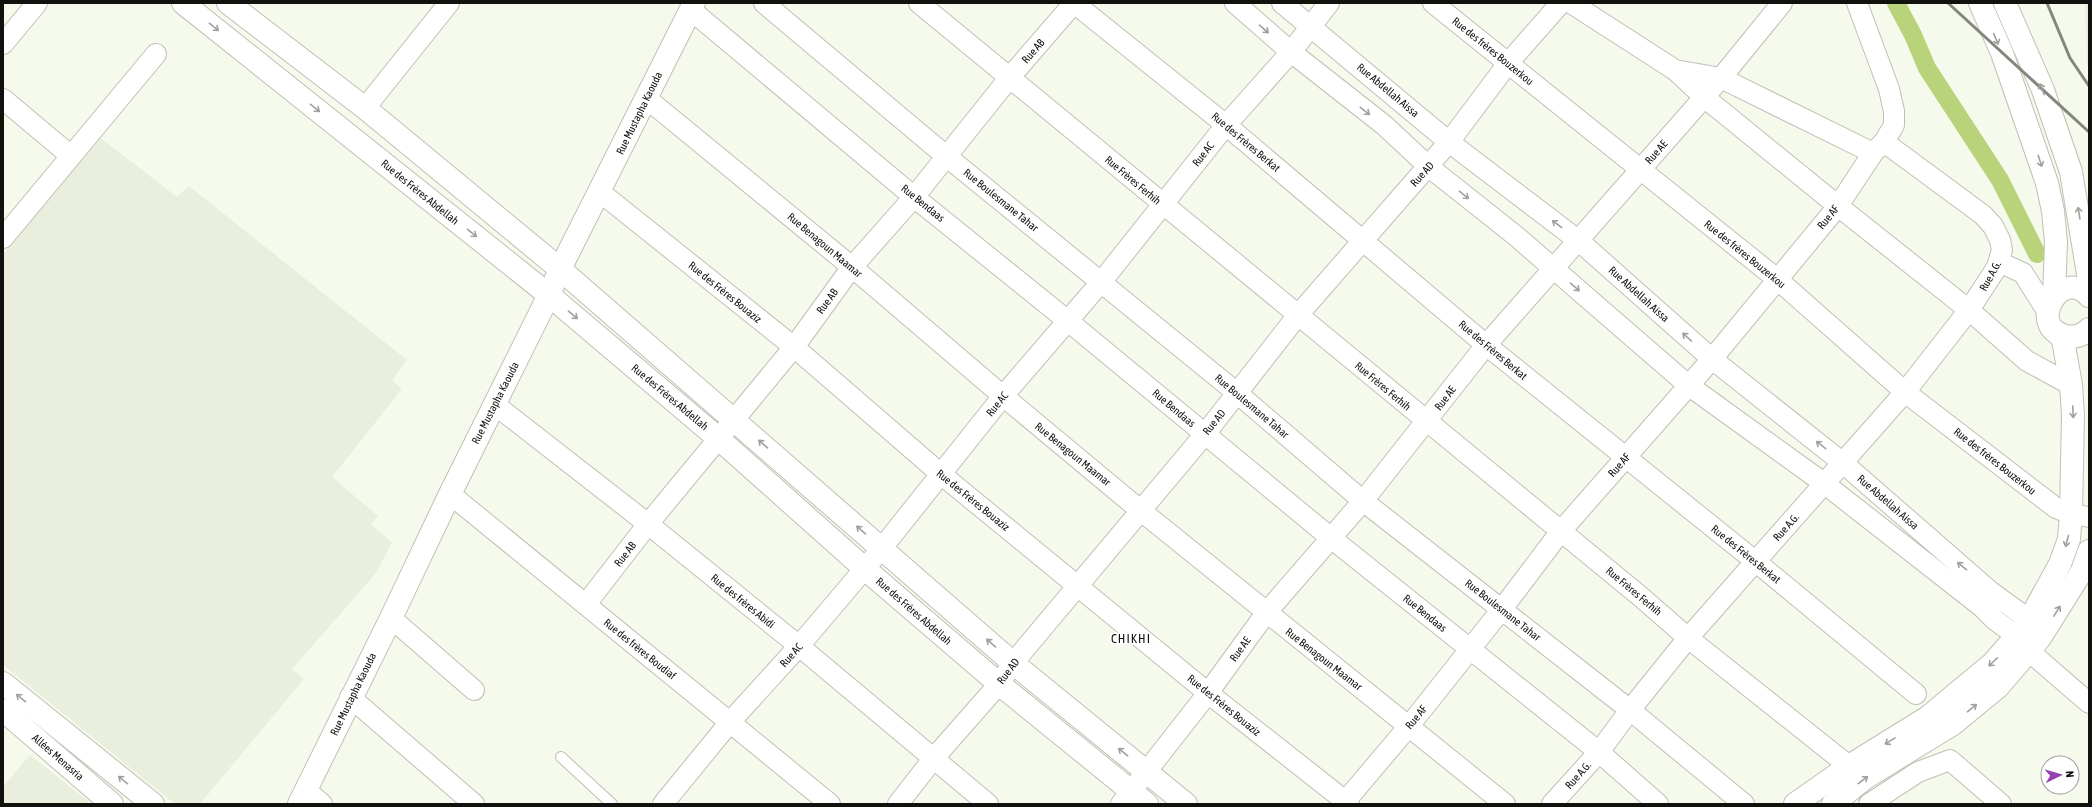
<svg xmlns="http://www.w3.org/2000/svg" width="2092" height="807" font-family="'Asap Condensed',sans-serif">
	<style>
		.built { fill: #e9efdc }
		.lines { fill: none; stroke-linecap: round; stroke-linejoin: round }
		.canal { stroke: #b8d379; stroke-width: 18 }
		.service-casing { stroke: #bdc1b5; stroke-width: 12 }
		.minor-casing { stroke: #bdc1b5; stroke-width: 22 }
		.tertiary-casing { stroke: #bdc1b5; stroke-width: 24 }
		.secondary-casing { stroke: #bdc1b5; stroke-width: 24 }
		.service { stroke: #fff; stroke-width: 10 }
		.minor { stroke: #fff; stroke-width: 20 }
		.tertiary { stroke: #fff; stroke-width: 22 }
		.secondary { stroke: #fff; stroke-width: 22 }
		.rail { stroke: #84877e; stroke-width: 3 }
		.oneway { stroke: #a0a09f }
		.labels { text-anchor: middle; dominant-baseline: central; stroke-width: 3.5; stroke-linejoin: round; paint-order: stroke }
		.street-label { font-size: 11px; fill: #11120e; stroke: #fff }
		.quarter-label { font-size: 13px; letter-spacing: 1px; fill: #11120e; stroke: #fff }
	</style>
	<rect width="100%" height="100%" fill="#f5faed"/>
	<!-- built -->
	<g class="built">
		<polygon points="2085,3 2089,3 2089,67 2087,63"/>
		<polygon points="98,136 177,197 189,186 407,360 392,380 402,389 332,477 378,516 371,525 392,542 376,573 292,669 304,679 200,804 175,804 3,665 3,254"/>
		<polygon points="30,755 92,804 3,804 3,787"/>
	</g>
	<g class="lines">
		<!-- canal -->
		<polyline class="canal" points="1896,3 1913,35 1927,68 2000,180 2037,254"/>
		<defs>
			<polyline id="service" points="561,757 612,804"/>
			<g id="minor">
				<polyline points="764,3 946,156 1237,393 1363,501 1630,710 1744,804"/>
				<polyline points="919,3 1641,597 1688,638 1849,766"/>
				<polyline points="1235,3 1291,52 1384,125 1429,167 1516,236 1688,385 1825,484 1982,607 1995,620 2029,645"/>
				<polyline points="1282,3 1449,142 1579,241 1712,359 1843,463 1991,592 2043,630"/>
				<polyline points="1433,3 1777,279 1905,392 2056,508 2071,514 2089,517"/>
				<polyline points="1571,3 1675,70 1704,97 1838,206 1969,310 2027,361 2071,385"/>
				<polyline points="691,10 914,197 1068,321 1331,538 1599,752 1658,804"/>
				<polyline points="3,44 37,3"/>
				<polyline points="1675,70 1721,78 1873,153"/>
				<polyline points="646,98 852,267 1003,396 1140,510 1505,804"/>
				<polyline points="3,99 71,156"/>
				<polyline points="365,108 449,3"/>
				<polyline points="600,192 794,347 942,475 1208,693 1349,804"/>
				<polyline points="3,238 156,54"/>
				<polyline points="1999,262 2023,273 2047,311"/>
				<polyline points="494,404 648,524 799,646 988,804"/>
				<polyline points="450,494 830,804"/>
				<polyline points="586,604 648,524 794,347 852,267 914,197 1010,77 1074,3 1226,125 1486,345 1755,561 1916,694"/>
				<polyline points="391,618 474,690"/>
				<polyline points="2016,640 2089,703"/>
				<polyline points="350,697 474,804"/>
				<polyline points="306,790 322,804"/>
				<polyline points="663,804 730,722 799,646 882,548 1003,396 1102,281 1226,125 1291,52 1329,3"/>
				<polyline points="898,804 933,759 999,684 1013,663 1205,434 1298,315 1449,142 1509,62 1561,3"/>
				<polyline points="1121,804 1208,693 1266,613 1363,501 1486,345 1721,78 1782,3"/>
				<polyline points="1343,804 1409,726 1502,609 1561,531 1712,359 1838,206 1873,153 1884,142 1894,125 1894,111 1889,89 1857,3"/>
				<polyline points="1552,804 1599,752 1630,710 1688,638 1905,392 1969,310 1997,267 2002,250 2000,240 1993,226 1983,215 1884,142"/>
				<polyline points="1869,804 1918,772 1950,760 2001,804"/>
			</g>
			<g id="tertiary">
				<polyline points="1980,3 2002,53 2047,183 2053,211 2056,242 2054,296"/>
				<polyline points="2005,3 2043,90 2071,172 2089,280"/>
				<path d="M 2089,296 C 2060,265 2026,328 2066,336 C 2075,338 2083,335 2089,329"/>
				<polyline points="3,683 153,804"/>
				<polyline points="3,710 112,804"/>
				<polyline points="1795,804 1849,766 1928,717 1993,663 2027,624 2060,564 2069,539 2071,514 2073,415 2071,385 2063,340 2058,333"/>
				<polyline points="1833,804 1865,778 1953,724 1998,687 2040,638 2082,571 2089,551"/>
			</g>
			<g id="secondary">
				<polyline points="183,3 549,295 719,439 865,569 999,684 1147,804"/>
				<polyline points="228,3 365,108 560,269 1013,663 1186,804"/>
				<polyline points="299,804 391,618 450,494 549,295 560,269 694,3"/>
			</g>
		</defs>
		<!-- service casing -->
		<use href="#service" class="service-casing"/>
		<!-- minor casing -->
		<use href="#minor" class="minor-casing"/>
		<!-- tertiary casing -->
		<use href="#tertiary" class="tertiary-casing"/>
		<!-- secondary casing -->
		<use href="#secondary" class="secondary-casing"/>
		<!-- service -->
		<use href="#service" class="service"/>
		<!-- minor -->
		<use href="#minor" class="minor"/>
		<!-- tertiary -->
		<use href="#tertiary" class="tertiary"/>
		<!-- secondary -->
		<use href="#secondary" class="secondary"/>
		<!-- rail -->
		<g class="rail">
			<polyline points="1948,3 2089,132"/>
			<polyline points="2047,3 2070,58 2089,86"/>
		</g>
	</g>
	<!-- one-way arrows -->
	<defs><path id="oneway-shaft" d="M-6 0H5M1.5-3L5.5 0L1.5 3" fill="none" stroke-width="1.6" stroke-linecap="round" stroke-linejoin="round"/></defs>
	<g class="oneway">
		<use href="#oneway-shaft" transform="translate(214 27) rotate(39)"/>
		<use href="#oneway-shaft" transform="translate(1264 29) rotate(41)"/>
		<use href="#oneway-shaft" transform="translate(1996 39) rotate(67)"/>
		<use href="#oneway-shaft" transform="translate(2042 89) rotate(-112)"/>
		<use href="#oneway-shaft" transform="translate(315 108) rotate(39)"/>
		<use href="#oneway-shaft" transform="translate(1365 111) rotate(38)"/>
		<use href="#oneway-shaft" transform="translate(2040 161) rotate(72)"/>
		<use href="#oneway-shaft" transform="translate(1464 195) rotate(39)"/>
		<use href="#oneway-shaft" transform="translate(2079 213) rotate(-99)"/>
		<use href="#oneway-shaft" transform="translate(1557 224) rotate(-143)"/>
		<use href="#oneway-shaft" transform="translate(472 233) rotate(39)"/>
		<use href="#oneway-shaft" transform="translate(1575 287) rotate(41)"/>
		<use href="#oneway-shaft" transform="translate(573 315) rotate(40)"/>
		<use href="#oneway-shaft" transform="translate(1687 337) rotate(-138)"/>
		<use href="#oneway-shaft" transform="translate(2073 412) rotate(88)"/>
		<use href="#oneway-shaft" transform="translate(763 444) rotate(-139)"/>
		<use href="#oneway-shaft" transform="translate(1821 445) rotate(-142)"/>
		<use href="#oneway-shaft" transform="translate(861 530) rotate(-139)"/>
		<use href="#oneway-shaft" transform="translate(2067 541) rotate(105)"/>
		<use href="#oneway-shaft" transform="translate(1962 566) rotate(-140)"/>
		<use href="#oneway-shaft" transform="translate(2057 611) rotate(-58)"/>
		<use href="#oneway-shaft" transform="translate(991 643) rotate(-139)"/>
		<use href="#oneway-shaft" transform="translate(1993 662) rotate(136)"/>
		<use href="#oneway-shaft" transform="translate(21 698) rotate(-141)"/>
		<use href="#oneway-shaft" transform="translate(1972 708) rotate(-39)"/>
		<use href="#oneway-shaft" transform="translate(1890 741) rotate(148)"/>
		<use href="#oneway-shaft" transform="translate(1123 752) rotate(-141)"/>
		<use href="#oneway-shaft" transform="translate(123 780) rotate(-141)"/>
		<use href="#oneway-shaft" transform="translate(1863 780) rotate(-37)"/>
	</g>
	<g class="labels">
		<!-- street labels -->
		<g class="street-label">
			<text transform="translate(1033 51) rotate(-49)">Rue AB</text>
			<text transform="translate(1493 51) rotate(39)">Rue des frères Bouzerkou</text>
			<text transform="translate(1388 90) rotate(40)">Rue Abdellah Aissa</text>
			<text transform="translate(639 113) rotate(-64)">Rue Mustapha Kaouda</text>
			<text transform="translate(1246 142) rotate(40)">Rue des Frères Berkat</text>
			<text transform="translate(1656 152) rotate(-49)">Rue AE</text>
			<text transform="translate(1203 154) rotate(-52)">Rue AC</text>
			<text transform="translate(1422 174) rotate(-48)">Rue AD</text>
			<text transform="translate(1133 180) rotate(40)">Rue Frères Ferhih</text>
			<text transform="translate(420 192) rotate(39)">Rue des Frères Abdellah</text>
			<text transform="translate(1001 200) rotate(39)">Rue Boulesmane Tahar</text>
			<text transform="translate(923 203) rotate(39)">Rue Bendaas</text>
			<text transform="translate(1828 217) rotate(-51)">Rue AF</text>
			<text transform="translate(825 245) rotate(40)">Rue Benagoun Maamar</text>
			<text transform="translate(1745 254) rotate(39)">Rue des frères Bouzerkou</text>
			<text transform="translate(1990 276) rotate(-61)">Rue A.G.</text>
			<text transform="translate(725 292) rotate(39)">Rue des Frères Bouaziz</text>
			<text transform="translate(1639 294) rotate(42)">Rue Abdellah Aissa</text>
			<text transform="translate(827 301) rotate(-54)">Rue AB</text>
			<text transform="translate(1493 350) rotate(40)">Rue des Frères Berkat</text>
			<text transform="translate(1383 386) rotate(40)">Rue Frères Ferhih</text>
			<text transform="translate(670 397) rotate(40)">Rue des Frères Abdellah</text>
			<text transform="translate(1445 398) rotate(-53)">Rue AE</text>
			<text transform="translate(495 403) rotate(-63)">Rue Mustapha Kaouda</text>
			<text transform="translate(997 404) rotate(-51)">Rue AC</text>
			<text transform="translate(1252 406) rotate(40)">Rue Boulesmane Tahar</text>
			<text transform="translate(1174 408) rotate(40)">Rue Bendaas</text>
			<text transform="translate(1214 422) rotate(-51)">Rue AD</text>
			<text transform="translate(1073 454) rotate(39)">Rue Benagoun Maamar</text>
			<text transform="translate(1995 461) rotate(38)">Rue des frères Bouzerkou</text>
			<text transform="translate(1619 465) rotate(-49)">Rue AF</text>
			<text transform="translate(973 500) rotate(39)">Rue des Frères Bouaziz</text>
			<text transform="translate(1888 502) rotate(41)">Rue Abdellah Aissa</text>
			<text transform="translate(1786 527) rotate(-48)">Rue A.G.</text>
			<text transform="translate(625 554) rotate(-52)">Rue AB</text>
			<text transform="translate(1746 554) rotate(39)">Rue des Frères Berkat</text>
			<text transform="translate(1634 591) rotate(40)">Rue Frères Ferhih</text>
			<text transform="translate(743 601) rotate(39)">Rue des frères Abidi</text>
			<text transform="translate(1503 610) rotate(38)">Rue Boulesmane Tahar</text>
			<text transform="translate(914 611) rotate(41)">Rue des Frères Abdellah</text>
			<text transform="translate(1425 613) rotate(39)">Rue Bendaas</text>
			<text transform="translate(640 649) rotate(39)">Rue des frères Boudiaf</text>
			<text transform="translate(1240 649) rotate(-54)">Rue AE</text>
			<text transform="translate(791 655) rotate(-48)">Rue AC</text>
			<text transform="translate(1324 659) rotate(38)">Rue Benagoun Maamar</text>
			<text transform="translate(1008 671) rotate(-53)">Rue AD</text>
			<text transform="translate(353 694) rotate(-64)">Rue Mustapha Kaouda</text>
			<text transform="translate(1224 705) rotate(39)">Rue des Frères Bouaziz</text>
			<text transform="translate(1416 717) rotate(-51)">Rue AF</text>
			<text transform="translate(58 757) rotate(41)">Allées Menasria</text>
			<text transform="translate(1578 775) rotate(-48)">Rue A.G.</text>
		</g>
		<!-- quarter labels -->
		<g class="quarter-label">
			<text x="1131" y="638">CHIKHI</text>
		</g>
	</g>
	<!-- border -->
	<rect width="2092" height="807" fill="none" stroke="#11120e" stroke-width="8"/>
	<!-- north arrow -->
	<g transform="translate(2060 775) rotate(85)"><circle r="19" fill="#ffffff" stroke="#a0a09f"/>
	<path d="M0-3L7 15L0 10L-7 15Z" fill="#9543b1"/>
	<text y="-6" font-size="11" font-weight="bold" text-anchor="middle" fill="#11120e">N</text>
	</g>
</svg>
